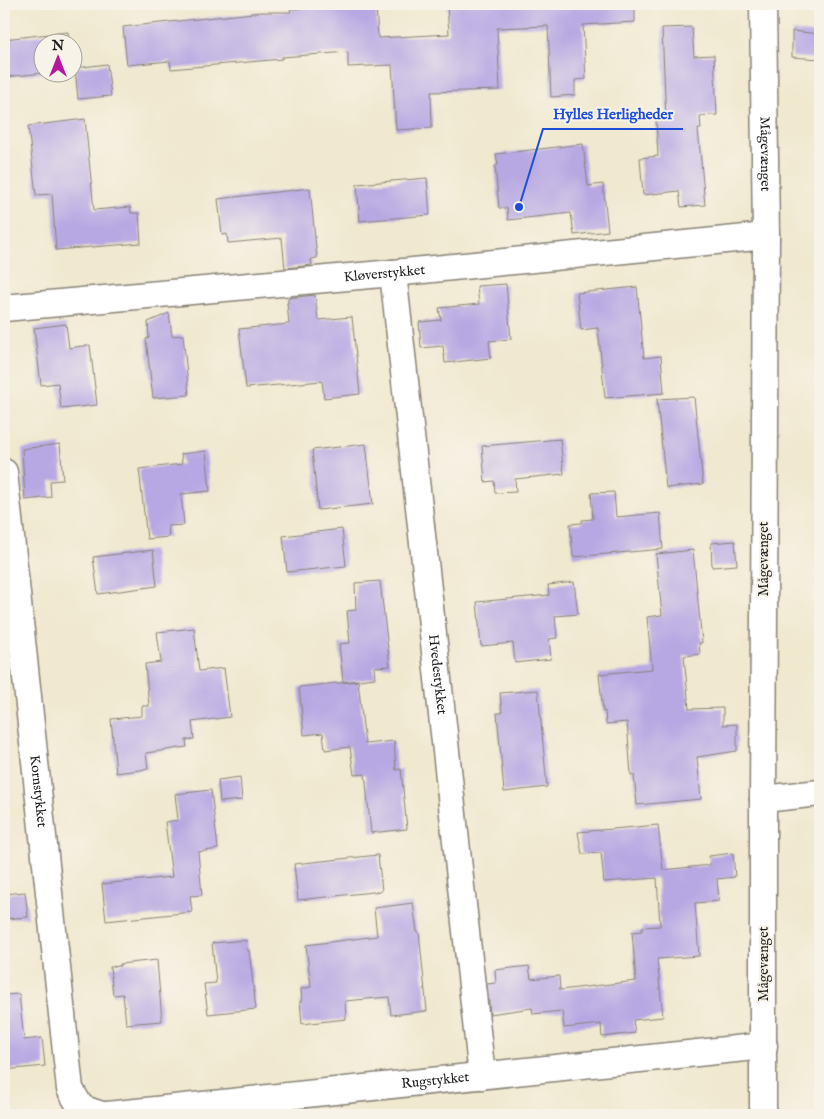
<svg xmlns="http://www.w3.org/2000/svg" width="824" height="1119" font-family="'IM FELL English',serif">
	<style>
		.building { fill: #b7a8e3 }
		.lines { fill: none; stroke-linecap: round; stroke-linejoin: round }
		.street-casing { stroke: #868276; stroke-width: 29 }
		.street { stroke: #fff; stroke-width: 26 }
		.labels { text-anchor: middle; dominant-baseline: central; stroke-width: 4; stroke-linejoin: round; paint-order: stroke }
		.street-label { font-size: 14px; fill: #1c1c1c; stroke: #f7f3e8 }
		.leader { fill: none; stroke: #1d4ed8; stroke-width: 2 }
		.callout-dot { fill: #1d4ed8; stroke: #f7f3e8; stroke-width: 2 }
		.callout-label { font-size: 15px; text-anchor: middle; font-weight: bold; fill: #1d4ed8; stroke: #f7f3e8; stroke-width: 4; stroke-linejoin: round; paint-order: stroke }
	</style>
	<rect width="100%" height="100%" fill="#f7f3e8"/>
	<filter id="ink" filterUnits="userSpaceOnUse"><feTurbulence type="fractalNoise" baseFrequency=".02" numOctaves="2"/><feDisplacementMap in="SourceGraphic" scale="10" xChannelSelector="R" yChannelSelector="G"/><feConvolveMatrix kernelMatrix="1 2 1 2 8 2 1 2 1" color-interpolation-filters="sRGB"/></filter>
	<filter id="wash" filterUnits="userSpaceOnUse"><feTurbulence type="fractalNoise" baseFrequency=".0096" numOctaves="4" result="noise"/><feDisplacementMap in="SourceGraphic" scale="20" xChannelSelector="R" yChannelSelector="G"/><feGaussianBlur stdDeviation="1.12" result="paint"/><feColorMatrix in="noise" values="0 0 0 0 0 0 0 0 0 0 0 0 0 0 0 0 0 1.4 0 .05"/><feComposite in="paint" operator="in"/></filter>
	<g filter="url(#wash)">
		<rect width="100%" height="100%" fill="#f0e8cf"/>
		<g id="blocks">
			<!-- building -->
			<g class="building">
				<polygon points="346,4 376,4 378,38 449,34 447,4 635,4 635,22 583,25 586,79 575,80 575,95 551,97 548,26 497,28 500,90 431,92 432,128 396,130 392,65 348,67 348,52 282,57 282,59 171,69 170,61 127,65 123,27 262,12 291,12 290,9 346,6"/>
				<polygon points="692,27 694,56 714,55 717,115 700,116 701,129 698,129 705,205 681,207 679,191 643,195 640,158 658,156 656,120 666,119 662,28"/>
				<polygon points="792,31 820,34 820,59 792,57"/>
				<polygon points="68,32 69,42 42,42 42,72 53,72 6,77 4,39"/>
				<polygon points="107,64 111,96 78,99 75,68"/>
				<polygon points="85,119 94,210 130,207 131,213 139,213 141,243 56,250 52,194 36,195 28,126"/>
				<polygon points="583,144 588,186 603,184 608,231 574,235 571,213 508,220 507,208 499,208 495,166 498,165 496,154"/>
				<polygon points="427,178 430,215 360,221 357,184"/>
				<polygon points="310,188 317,258 311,259 312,265 285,268 282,238 228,243 227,234 222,235 218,199"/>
				<polygon points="506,284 511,339 489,341 491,358 445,363 443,346 421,348 419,322 441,320 439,308 479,304 477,286"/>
				<polygon points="637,287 644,358 661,356 664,393 605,398 598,328 581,330 577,293"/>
				<polygon points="315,295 318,320 352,317 360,394 324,398 322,381 246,388 239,329 289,324 287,303 288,303 288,298"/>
				<polygon points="169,313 172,336 183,335 189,395 153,398 146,339 149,338 148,322"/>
				<polygon points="66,324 69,348 90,345 97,405 61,409 58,383 41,385 34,328"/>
				<polygon points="694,397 703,484 666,488 657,399"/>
				<polygon points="560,439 564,474 515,479 516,492 495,493 494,481 485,482 482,446"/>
				<polygon points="60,444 63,480 50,481 51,497 25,500 22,449"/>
				<polygon points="366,444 373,504 318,510 312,450"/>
				<polygon points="206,451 210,491 181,494 184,525 168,526 169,537 147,539 139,469 182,464 181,454"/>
				<polygon points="614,492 616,517 660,513 663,549 573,557 570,524 582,523 582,520 593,519 591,493"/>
				<polygon points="342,529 346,566 287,572 283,536"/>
				<polygon points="735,541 737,565 712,567 711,543"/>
				<polygon points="153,550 157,586 98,594 93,557"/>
				<polygon points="693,550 702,643 699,643 700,654 684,656 689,709 723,708 723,725 737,724 737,751 697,757 701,799 637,805 634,775 631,775 627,722 606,724 605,711 603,712 599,674 652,669 647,617 662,615 656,554"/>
				<polygon points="380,581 390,666 374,667 375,678 343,682 339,644 350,643 347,611 356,610 355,583"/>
				<polygon points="574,582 578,614 555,616 557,638 549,639 551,659 515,663 513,643 481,646 477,602 549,595 548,585"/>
				<polygon points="194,628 199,671 224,668 230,717 192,722 194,739 186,740 187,747 146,753 148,769 116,773 111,719 142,716 142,706 149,706 145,664 161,662 157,632"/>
				<polygon points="358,681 365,744 394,741 396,770 401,769 407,829 371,833 365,774 354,775 350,747 325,750 323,733 304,735 299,687"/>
				<polygon points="538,690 547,787 504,792 497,713 502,713 500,693"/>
				<polygon points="240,777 242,800 220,802 218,780"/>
				<polygon points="211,790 218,849 198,852 202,895 190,896 192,912 106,921 102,884 172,877 165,822 178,820 175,794"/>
				<polygon points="658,825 663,870 710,865 709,856 733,853 735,877 717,879 719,901 695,903 699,956 657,959 663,1017 633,1020 635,1033 602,1037 601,1024 564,1028 562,1011 533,1014 532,1008 490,1014 487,984 496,983 495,970 529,966 531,979 559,976 560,990 636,981 632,932 642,931 642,927 660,926 657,878 604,882 601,853 582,854 578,832"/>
				<polygon points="378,855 382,891 298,900 294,864"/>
				<polygon points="25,892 28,917 4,919 4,894"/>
				<polygon points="413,903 417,932 419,932 427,1011 391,1015 389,997 345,1001 346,1019 302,1024 300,1001 302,1001 301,989 311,987 306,945 377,936 374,908"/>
				<polygon points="246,940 247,950 249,950 256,1009 208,1014 204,984 216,983 212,943"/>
				<polygon points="157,960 162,1021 126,1024 123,994 113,995 110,967 120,966 120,964"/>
				<polygon points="19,994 24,1040 42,1038 45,1066 4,1070 4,995"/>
			</g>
		</g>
	</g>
	<g filter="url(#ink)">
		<use href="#blocks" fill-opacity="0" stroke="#868276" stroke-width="1"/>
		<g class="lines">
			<defs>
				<g id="street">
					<path id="s1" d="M 763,4 L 766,236 L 763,799 L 763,1115"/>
					<path id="s2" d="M 393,273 L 482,1076"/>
					<path id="s3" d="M 4,308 L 393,273 L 766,236"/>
					<path id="s4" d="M 4,472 L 70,1089 L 81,1108 L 102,1115"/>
					<polyline points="763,799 820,793"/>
					<path id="s5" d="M 107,1115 L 764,1046"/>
				</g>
			</defs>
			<!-- street casing -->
			<use href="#street" class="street-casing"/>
			<!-- street -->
			<use href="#street" class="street"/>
		</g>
	</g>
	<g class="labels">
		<!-- street labels -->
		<g class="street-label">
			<text stroke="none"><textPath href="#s1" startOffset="150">Mågevænget</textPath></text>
			<text stroke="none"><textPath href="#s3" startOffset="382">Kløverstykket</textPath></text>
			<text transform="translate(764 559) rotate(-90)">Mågevænget</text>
			<text stroke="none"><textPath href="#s2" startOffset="404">Hvedestykket</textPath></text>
			<text stroke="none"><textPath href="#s4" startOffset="321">Kornstykket</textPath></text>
			<text transform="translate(764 964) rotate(-90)">Mågevænget</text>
			<text stroke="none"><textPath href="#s5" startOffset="330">Rugstykket</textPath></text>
		</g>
	</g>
	<!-- callouts -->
	<path class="leader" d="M519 207L543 129H683"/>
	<circle class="callout-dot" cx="519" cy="207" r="5"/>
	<g class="callout-label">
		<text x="613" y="119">Hylles Herligheder</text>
	</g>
	<!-- margin -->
	<rect width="824" height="1119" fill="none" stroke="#f7f3e8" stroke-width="20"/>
	<!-- north arrow -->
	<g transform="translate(58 58)"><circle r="24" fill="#f7f3e8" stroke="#9f9d96"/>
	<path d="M0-4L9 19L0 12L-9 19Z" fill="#b5179e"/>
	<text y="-8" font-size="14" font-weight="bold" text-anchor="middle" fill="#1c1c1c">N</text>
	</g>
</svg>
